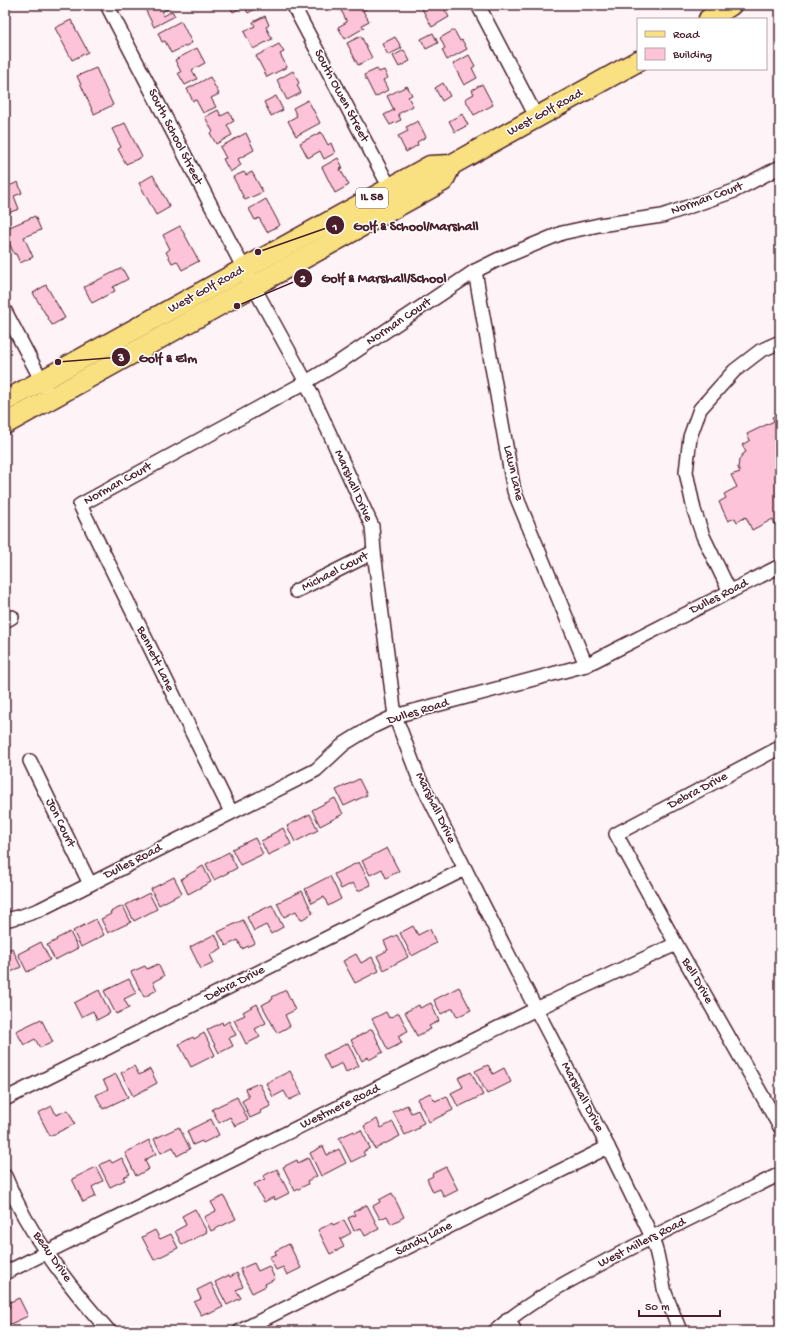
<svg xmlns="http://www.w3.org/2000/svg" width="785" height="1336" font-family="'Gochi Hand',sans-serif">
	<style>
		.building { fill: #fcc3d9; stroke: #4a1f2b }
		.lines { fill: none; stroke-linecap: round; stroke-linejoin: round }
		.street-casing { stroke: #4a1f2b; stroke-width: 16 }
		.primary-casing { stroke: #4a1f2b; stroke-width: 23 }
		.street { stroke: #fff; stroke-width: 13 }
		.primary { stroke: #f9e181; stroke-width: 20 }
		.labels { text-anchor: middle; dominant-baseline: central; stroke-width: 3; stroke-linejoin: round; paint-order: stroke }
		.shield { fill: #fff; stroke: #80626b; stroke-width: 1 }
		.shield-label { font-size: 12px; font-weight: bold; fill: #4a1f2b }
		.street-label { font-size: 13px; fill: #4a1f2b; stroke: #fff }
		.leader { fill: none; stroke: #4a1f2b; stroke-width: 1.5 }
		.callout-dot { fill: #4a1f2b; stroke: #fff; stroke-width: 1.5 }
		.mark-label { font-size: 12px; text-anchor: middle; font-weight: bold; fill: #fff }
		.callout-label { font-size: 14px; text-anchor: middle; font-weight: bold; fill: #4a1f2b; stroke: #fff; stroke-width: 3; stroke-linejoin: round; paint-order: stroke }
	</style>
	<rect width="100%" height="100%" fill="#fef3f7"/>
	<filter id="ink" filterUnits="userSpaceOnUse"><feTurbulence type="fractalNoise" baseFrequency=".025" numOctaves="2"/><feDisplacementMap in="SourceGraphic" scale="8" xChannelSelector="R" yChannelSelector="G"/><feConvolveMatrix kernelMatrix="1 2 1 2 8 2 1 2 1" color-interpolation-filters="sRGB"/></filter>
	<g filter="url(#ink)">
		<!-- building -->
		<g class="building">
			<polygon points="147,5 172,5 173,6 162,12 164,16 172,11 175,16 154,27 146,11 149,9"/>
			<polygon points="229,5 258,5 259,7 248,13 244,6 233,12"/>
			<polygon points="349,5 365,5 367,8 363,11 369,21 362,25 364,28 345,39 338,27 347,22 341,10"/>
			<polygon points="425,5 442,5 449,17 432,27 421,7"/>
			<polygon points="265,16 269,25 266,27 272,39 253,49 244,32 255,26 253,22"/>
			<polygon points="71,20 88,52 72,60 55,28"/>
			<polygon points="181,21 192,43 171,53 165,41 162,42 158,33"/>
			<polygon points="454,30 460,41 462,40 467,49 447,60 442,50 445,48 440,38"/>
			<polygon points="433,33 438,43 426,49 421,39"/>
			<polygon points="361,36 372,58 358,65 347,43"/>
			<polygon points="395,37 402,48 388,55 382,44"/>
			<polygon points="279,44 284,52 280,54 287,67 267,77 256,56"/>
			<polygon points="197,48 205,63 192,70 197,79 185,85 178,73 181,72 175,60"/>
			<polygon points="404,50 410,61 399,67 393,56"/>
			<polygon points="469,55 475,66 472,68 477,78 464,85 453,64"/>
			<polygon points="96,68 113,105 94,114 77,76"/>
			<polygon points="377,69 379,72 384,70 388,78 383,80 388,90 375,97 364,75"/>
			<polygon points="293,71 299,83 297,85 301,93 287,100 277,80"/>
			<polygon points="210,77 219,94 211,98 216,107 203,113 196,100 193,101 187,89"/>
			<polygon points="443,83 450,96 442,101 435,88"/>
			<polygon points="482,84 493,105 474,115 465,99 474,94 472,90"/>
			<polygon points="407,86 412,95 408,97 413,106 398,114 401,120 390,125 384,115 394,110 387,96"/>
			<polygon points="276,96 283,110 271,116 264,102"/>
			<polygon points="308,100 320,123 296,136 288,121 297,116 293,108"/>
			<polygon points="218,110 221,116 229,112 234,121 227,125 232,135 216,144 210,133 213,132 205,117"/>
			<polygon points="462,114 468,125 455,132 449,121"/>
			<polygon points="418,121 426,137 417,142 418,145 406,152 398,136 408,131 406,127"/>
			<polygon points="125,123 142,157 126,164 118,149 121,147 112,129"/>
			<polygon points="321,132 328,145 331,143 335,153 324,159 320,151 308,158 300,143"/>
			<polygon points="246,133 254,150 238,159 241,165 230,172 223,159 226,158 220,147"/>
			<polygon points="338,158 343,168 340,169 349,185 335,193 322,167"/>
			<polygon points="244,172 246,175 252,172 263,192 245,200 233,177"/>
			<polygon points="5,173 9,186 18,182 22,193 14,196 19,209 5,214"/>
			<polygon points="153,175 170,207 156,215 139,183"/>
			<polygon points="266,199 280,225 267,232 259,218 255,220 249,209"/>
			<polygon points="35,216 41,230 24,237 33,257 20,263 16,254 14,254 5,233 5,229"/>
			<polygon points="180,226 199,261 182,270 177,261 172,263 166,252 170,249 163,235"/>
			<polygon points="122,268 128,279 113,287 115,291 92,303 84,287"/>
			<polygon points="46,285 65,318 52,325 33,293"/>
			<polygon points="780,413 780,515 779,516 780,522 775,525 773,519 752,530 746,517 737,522 735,518 728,521 719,502 726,498 724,494 737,487 731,475 740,472 738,468 739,460 743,454 746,452 742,445 750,440 747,434 774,421 772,417"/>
			<polygon points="359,779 367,795 344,806 336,790"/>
			<polygon points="335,798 343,814 320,826 312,810"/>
			<polygon points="310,814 318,830 295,842 287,826"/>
			<polygon points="283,828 291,844 268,855 261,841 271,836 270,835"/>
			<polygon points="255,838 263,854 240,865 232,849"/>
			<polygon points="387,848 399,871 386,878 382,869 370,875 362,861"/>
			<polygon points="229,852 237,868 214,880 206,864"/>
			<polygon points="359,862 371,885 358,891 353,883 341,889 334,874"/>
			<polygon points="203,866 211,882 188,894 181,879"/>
			<polygon points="330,876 341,899 328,906 324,897 312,903 305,889"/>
			<polygon points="174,877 182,893 159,905 151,889"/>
			<polygon points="302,891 313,913 301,920 296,911 284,917 277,903"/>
			<polygon points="149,893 157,909 134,921 126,905"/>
			<polygon points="272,905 283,927 271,934 266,925 254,931 247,917"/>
			<polygon points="123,906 131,922 108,933 101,919 111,914 110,912"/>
			<polygon points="96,919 104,935 81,947 73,931"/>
			<polygon points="243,920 255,943 242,949 238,940 226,946 218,932"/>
			<polygon points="413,926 418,935 430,929 436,943 412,956 400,933"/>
			<polygon points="70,932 78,948 55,960 47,945 57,940 56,939"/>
			<polygon points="215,934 222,948 210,955 214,963 201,969 190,947"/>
			<polygon points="397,935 408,957 384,970 377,956 388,950 384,941"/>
			<polygon points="41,942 50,960 27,972 18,954"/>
			<polygon points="12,948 21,967 5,975 5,952"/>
			<polygon points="356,954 361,963 372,957 379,971 355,983 343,961"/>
			<polygon points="158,964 164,976 153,982 157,990 144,997 131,972 145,966 147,969"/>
			<polygon points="129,979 136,993 124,999 129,1008 116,1014 104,991"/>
			<polygon points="459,987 471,1010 457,1017 453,1008 441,1014 434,1000"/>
			<polygon points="99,990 110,1013 97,1020 93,1011 81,1017 74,1003"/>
			<polygon points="286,990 295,1010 285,1015 290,1026 277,1033 262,1005 273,999 272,997"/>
			<polygon points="431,1003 439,1021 429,1026 431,1029 417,1036 405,1012 419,1005 420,1008"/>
			<polygon points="257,1004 266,1023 255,1029 260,1037 246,1044 234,1020 245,1015 243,1012"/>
			<polygon points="386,1012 389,1018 399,1013 408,1031 398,1036 402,1043 388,1050 372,1019"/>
			<polygon points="41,1019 53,1042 40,1048 35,1039 24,1045 16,1031"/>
			<polygon points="229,1021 236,1035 229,1038 233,1046 219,1053 207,1030 222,1022 223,1025"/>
			<polygon points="372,1029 383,1052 369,1060 368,1057 362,1061 351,1040"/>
			<polygon points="204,1033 215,1055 191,1067 179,1044 193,1037 194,1039"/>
			<polygon points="348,1043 359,1066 346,1072 342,1063 330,1069 323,1055"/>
			<polygon points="488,1065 493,1074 504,1068 511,1082 487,1094 475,1071"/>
			<polygon points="134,1066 139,1075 150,1069 157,1083 133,1096 121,1073"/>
			<polygon points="290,1071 302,1094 289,1100 284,1091 273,1097 266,1083"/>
			<polygon points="471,1072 483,1095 458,1107 451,1093 463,1087 458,1078"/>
			<polygon points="116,1074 128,1097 103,1109 96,1095 108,1089 103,1080"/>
			<polygon points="259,1083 271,1106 260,1111 261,1113 250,1118 242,1101 249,1097 245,1089"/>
			<polygon points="430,1093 435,1101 447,1096 453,1110 429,1122 417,1099"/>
			<polygon points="237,1097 248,1120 235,1126 230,1117 219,1123 212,1109"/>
			<polygon points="407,1105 411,1113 418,1110 424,1123 418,1126 419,1128 405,1135 393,1112"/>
			<polygon points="52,1106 56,1115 68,1110 75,1124 50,1136 38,1113"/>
			<polygon points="211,1119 219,1135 203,1143 202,1141 193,1145 187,1131"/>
			<polygon points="377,1119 381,1128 393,1122 400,1136 375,1149 364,1126"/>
			<polygon points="179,1127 190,1149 177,1156 173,1147 161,1153 154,1139"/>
			<polygon points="361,1130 370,1148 363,1152 365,1155 351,1162 339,1138 354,1131 355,1133"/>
			<polygon points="149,1140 156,1154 145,1160 149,1169 136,1176 125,1153"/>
			<polygon points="323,1146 327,1155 339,1149 346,1163 321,1176 310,1153"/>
			<polygon points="122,1158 130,1174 123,1177 125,1180 110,1187 99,1165 110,1160 112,1163"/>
			<polygon points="308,1158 317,1176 307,1181 308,1184 295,1191 283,1167 297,1160 298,1163"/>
			<polygon points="96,1167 103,1181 92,1187 96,1196 83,1202 72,1179"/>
			<polygon points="446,1167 458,1190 444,1197 440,1189 433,1192 427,1179 433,1176 432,1174"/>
			<polygon points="277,1169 289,1193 275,1200 274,1197 264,1202 254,1184 265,1179 263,1176"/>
			<polygon points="392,1193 404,1217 391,1224 387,1216 380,1219 373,1206 380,1202 379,1200"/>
			<polygon points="224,1196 236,1219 211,1231 204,1217 216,1211 211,1202"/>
			<polygon points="367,1205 379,1229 365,1236 361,1228 354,1231 348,1218 355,1215 353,1212"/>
			<polygon points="195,1209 207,1232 182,1245 175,1231 186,1225 182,1216"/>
			<polygon points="344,1220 351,1233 340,1239 344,1247 330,1254 318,1230 332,1223 333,1225"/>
			<polygon points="155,1230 160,1239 171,1234 178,1248 154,1260 142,1237"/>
			<polygon points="289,1244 301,1268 287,1275 283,1267 276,1270 269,1257 276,1254 275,1251"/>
			<polygon points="254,1263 258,1271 269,1266 275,1279 265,1284 266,1286 252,1293 240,1269"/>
			<polygon points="237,1273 243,1287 236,1290 241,1298 227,1305 215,1282 229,1275 230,1277"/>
			<polygon points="211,1283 223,1307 209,1314 208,1312 201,1315 194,1302 201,1299 197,1290"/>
			<polygon points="19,1298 28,1316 6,1326 5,1323 5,1309 10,1307 8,1303"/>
		</g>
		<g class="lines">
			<defs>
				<g id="street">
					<polyline points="107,5 244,269 306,382 372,526 374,552 395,716 418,776 536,1009 608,1147 652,1237 657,1254 665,1293 680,1331"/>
					<polyline points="293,5 390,188"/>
					<polyline points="478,5 537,118"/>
					<polyline points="475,271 514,491 586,665"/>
					<polyline points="5,311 45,387"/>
					<polyline points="296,591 374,552"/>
					<polyline points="730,592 703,536 694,510 686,472 690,437 700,409 734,371 760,351 780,342"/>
					<polyline points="5,621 12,617"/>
					<polyline points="780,750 779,748 616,834 676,944 780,1127"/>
					<polyline points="30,761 90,884"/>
					<polyline points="231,812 80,505 306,382 341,361 475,271 497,260 562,233 599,225 662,216 734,191 780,167"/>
					<polyline points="5,920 22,916 39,910 316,770 344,744 370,728 395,716 586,665 780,566"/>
					<polyline points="5,1099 465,869"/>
					<path d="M 5,1176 C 28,1234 68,1285 109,1331"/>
					<polyline points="5,1273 536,1009 676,944"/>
					<polyline points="508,1319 515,1331"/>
					<polyline points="240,1331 608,1147"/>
					<path d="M 495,1331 C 529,1301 569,1281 608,1260 C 665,1230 723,1202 780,1174"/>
				</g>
				<g id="primary">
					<polyline points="709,19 731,5"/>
					<polyline points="5,401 430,166 451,165 638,61"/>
					<polyline points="5,424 443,181 451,165"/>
				</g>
			</defs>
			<!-- street casing -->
			<use href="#street" class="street-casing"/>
			<!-- primary casing -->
			<use href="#primary" class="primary-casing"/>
			<!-- street -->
			<use href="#street" class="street"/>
			<!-- primary -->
			<use href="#primary" class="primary"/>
		</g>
	</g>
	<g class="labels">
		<!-- shield labels -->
		<rect class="shield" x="356" y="188" width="32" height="20" rx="3"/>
		<g class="shield-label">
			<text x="372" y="198">IL 58</text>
		</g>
		<!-- street labels -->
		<g class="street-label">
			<text transform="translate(341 96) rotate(62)">South Owen Street</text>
			<text transform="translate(545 113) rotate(-29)">West Golf Road</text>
			<text transform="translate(175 137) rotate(63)">South School Street</text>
			<text transform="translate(707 199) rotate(-20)">Norman Court</text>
			<text transform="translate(206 290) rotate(-29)">West Golf Road</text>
			<text transform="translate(399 322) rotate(-34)">Norman Court</text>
			<text transform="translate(513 473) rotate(77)">Lawn Lane</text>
			<text transform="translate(118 484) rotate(-29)">Norman Court</text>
			<text transform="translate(353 486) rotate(66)">Marshall Drive</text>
			<text transform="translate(335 572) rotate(-27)">Michael Court</text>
			<text transform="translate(719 597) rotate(-27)">Dulles Road</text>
			<text transform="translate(155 659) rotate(64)">Bennett Lane</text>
			<text transform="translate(418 712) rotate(-17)">Dulles Road</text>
			<text transform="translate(698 791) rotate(-28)">Debra Drive</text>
			<text transform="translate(435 808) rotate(64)">Marshall Drive</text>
			<text transform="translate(60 823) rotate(64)">Jon Court</text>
			<text transform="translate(133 862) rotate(-27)">Dulles Road</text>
			<text transform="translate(697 981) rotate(60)">Bell Drive</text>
			<text transform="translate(235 984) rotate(-27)">Debra Drive</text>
			<text transform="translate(582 1097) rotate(62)">Marshall Drive</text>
			<text transform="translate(340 1107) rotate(-26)">Westmere Road</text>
			<text transform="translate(424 1239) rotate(-27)">Sandy Lane</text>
			<text transform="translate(642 1243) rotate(-27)">West Millers Road</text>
			<text transform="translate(52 1257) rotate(55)">Beau Drive</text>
		</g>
	</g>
	<!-- callouts -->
	<path class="leader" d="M258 252L335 225M237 306L303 278M58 362L121 357"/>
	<g class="callout-dot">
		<circle cx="258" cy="252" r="4"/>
		<circle cx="237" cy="306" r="4"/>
		<circle cx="58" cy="362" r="4"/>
		<circle cx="335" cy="225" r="10"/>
		<circle cx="303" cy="278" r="10"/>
		<circle cx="121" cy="357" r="10"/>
	</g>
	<g class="mark-label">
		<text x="335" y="230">1</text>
		<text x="303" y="282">2</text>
		<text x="121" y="361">3</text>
	</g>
	<g class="callout-label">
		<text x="416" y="230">Golf &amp; School/Marshall</text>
		<text x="384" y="282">Golf &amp; Marshall/School</text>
		<text x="168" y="362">Golf &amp; Elm</text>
	</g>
	<!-- margin -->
	<rect width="785" height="1336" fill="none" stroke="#fff" stroke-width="20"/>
	<rect x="10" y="10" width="765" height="1316" fill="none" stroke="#4a1f2b" stroke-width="1.5" filter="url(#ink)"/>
	<!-- legend -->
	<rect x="637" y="18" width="130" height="52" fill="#ffffff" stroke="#b7a5aa"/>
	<rect x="645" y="31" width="20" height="6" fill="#f9e181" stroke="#b7a5aa"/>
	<text x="673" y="38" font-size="12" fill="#4a1f2b">Road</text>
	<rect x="645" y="48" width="20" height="12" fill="#fcc3d9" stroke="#b7a5aa"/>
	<text x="673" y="58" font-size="12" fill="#4a1f2b">Building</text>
	<!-- scale -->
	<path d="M639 1310v6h81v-6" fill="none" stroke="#4a1f2b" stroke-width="2"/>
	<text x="645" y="1310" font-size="12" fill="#4a1f2b" stroke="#ffffff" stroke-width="3" paint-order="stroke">50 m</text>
</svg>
